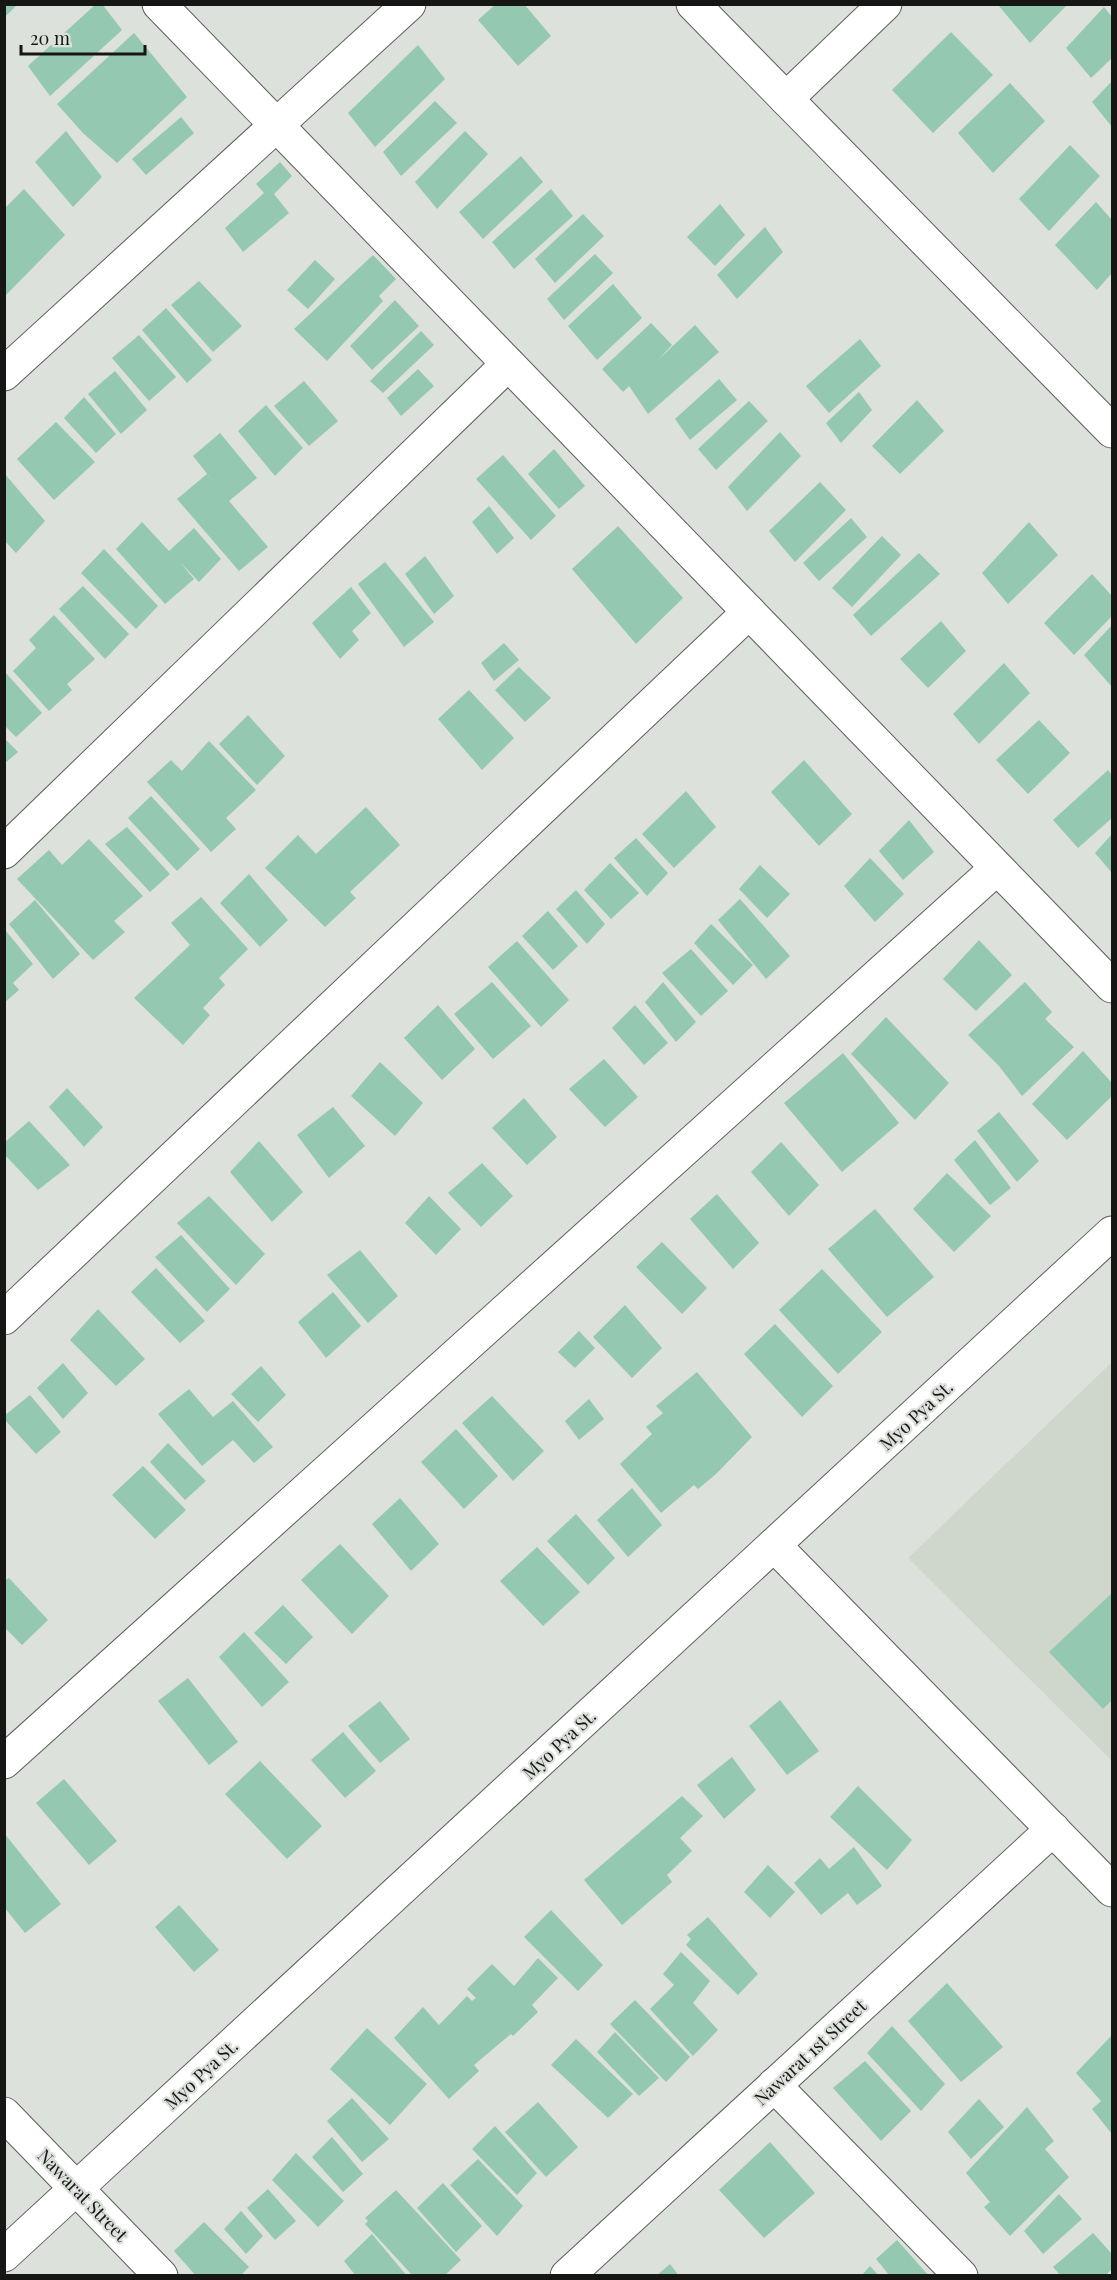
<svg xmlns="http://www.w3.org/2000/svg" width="1117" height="2280" font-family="'Playfair Display',serif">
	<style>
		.built { fill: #cfd7cb }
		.building { fill: #94c8b1 }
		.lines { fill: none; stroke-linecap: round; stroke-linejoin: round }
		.minor-casing { stroke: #5b5f5a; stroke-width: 35 }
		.minor { stroke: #fff; stroke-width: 33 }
		.labels { text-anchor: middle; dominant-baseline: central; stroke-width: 4.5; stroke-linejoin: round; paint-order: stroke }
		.street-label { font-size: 18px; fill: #161715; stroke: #dde1db }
	</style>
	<rect width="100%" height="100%" fill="#dde1db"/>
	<!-- built -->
	<polygon class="built" points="1112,1362 1112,1761 908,1558"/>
	<!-- building -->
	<g class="building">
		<polygon points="4,4 18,4 4,18"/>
		<polygon points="96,4 102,4 122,30 50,96 28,66"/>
		<polygon points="496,4 524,4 551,36 518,66 478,20"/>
		<polygon points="1001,4 1068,4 1030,43 999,6"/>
		<polygon points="1104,7 1112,17 1112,58 1091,78 1066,48"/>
		<polygon points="951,32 993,75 933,133 892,90"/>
		<polygon points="134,33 187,97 117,163 83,133 57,104"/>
		<polygon points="418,45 445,79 375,147 348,113"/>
		<polygon points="1112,81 1112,127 1092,102"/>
		<polygon points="1010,83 1045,121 993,173 958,133"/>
		<polygon points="435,101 457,123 401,176 383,152"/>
		<polygon points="181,117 194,133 146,175 132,159"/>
		<polygon points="66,131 102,177 73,207 35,162"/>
		<polygon points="465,131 488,154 437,209 415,182"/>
		<polygon points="1070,145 1100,176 1049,231 1019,199"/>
		<polygon points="521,156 543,182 483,239 459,212"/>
		<polygon points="280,162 292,176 274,194 289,213 243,252 225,228 264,193 256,184"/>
		<polygon points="24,189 65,235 5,296 5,208"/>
		<polygon points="551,189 573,216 514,269 492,242"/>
		<polygon points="1096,202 1112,220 1112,273 1097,290 1055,245"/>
		<polygon points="720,204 745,235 715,266 687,237"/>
		<polygon points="583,214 604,236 555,283 535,259"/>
		<polygon points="765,227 783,252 737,299 717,275"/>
		<polygon points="595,254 613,273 564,320 547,299"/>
		<polygon points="373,255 396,279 379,296 383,301 327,361 294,329"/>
		<polygon points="315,260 335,279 308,309 287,290"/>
		<polygon points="199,281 242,326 213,352 171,305"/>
		<polygon points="613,284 642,318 597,360 568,326"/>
		<polygon points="395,300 419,326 372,370 350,346"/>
		<polygon points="166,308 212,360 187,383 142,330"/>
		<polygon points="651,323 672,345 658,360 695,325 719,352 648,414 629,386 623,392 602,369"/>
		<polygon points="421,331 434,345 383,393 370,381"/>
		<polygon points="139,335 176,377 149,401 112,358"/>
		<polygon points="860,339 881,366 829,413 806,386"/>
		<polygon points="418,369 434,386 401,416 387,398"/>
		<polygon points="115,371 147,410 121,434 88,394"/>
		<polygon points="719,379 737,400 690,440 675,419"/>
		<polygon points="304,381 338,421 309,446 274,406"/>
		<polygon points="859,392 872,410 841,443 826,423"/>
		<polygon points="84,397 116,434 96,453 64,418"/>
		<polygon points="917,400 944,431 900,474 872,446"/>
		<polygon points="749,401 768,421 716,470 698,449"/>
		<polygon points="266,405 303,448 275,476 238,431"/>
		<polygon points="56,422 95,462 54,500 17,459"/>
		<polygon points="780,432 801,456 747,511 728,487"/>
		<polygon points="220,433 257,478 229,501 268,547 239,571 177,499 207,474 216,485 193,456"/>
		<polygon points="554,449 585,486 559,509 528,474"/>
		<polygon points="503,455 556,516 531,540 476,479"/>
		<polygon points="4,473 45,521 16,553 4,540"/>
		<polygon points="820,482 846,510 795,562 769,531"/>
		<polygon points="489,506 514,538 497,554 472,522"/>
		<polygon points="851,518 867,537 819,581 803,563"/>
		<polygon points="142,522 169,551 194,528 221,559 199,582 180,562 194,579 165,604 116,549"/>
		<polygon points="1029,522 1058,555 1008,604 982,573"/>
		<polygon points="618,526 683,598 636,644 572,569"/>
		<polygon points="882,536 901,555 852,607 832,588"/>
		<polygon points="104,549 158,606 136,629 81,573"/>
		<polygon points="919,553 940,574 871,636 853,615"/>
		<polygon points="425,556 454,596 434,614 405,574"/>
		<polygon points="385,562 434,622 404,647 358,584"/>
		<polygon points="1092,574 1112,596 1112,616 1074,655 1044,623"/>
		<polygon points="83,586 129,634 105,659 59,609"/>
		<polygon points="351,587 371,613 352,631 359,640 340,659 312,623"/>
		<polygon points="54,615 95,659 67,684 72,690 49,711 13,671 36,648 29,640"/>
		<polygon points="941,621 966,651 928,688 900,659"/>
		<polygon points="1112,625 1112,687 1084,655"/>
		<polygon points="504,643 519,660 494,681 481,663"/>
		<polygon points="1004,663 1030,693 979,744 953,714"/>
		<polygon points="519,667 551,698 525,722 495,690"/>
		<polygon points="4,671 42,713 16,737 4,725"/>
		<polygon points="469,690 514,738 482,770 438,719"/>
		<polygon points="248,715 285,756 257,785 219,744"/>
		<polygon points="1039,720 1070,753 1028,794 996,760"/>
		<polygon points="4,738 18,752 4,764"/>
		<polygon points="209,741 256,790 226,818 236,829 211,852 147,782 171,760 182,771"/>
		<polygon points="804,760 852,814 819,846 771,792"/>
		<polygon points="1108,770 1112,775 1112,818 1078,848 1053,820"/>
		<polygon points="686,791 716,827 674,868 642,834"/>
		<polygon points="151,796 200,849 177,871 128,818"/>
		<polygon points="366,807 400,845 350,892 356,898 325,927 265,868 298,835 316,854"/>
		<polygon points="909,820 934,852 903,880 879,851"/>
		<polygon points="127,827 170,874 150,892 105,844"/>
		<polygon points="1112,834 1112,873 1095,853"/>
		<polygon points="636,838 668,873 647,896 614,858"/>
		<polygon points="89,839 143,896 114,921 125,932 93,960 17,879 49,850 62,865"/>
		<polygon points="870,858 904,894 875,922 844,886"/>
		<polygon points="610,863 639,893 611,919 584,890"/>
		<polygon points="760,865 790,894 767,918 739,889"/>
		<polygon points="249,874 288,920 260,947 220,903"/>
		<polygon points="576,890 605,924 587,944 556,909"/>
		<polygon points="201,897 248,949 219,978 225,985 203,1008 210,1015 183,1045 134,998 190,945 171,923"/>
		<polygon points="740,899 790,956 766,979 718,920"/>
		<polygon points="35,900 80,954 53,979 9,924"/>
		<polygon points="548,911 578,946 553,970 522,936"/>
		<polygon points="711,924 753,965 733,985 694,943"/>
		<polygon points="6,931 33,964 13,983 19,990 4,1003"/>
		<polygon points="979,940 1012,975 976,1011 943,979"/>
		<polygon points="517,941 569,1000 541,1027 488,967"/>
		<polygon points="691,949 728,991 701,1016 662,973"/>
		<polygon points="492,982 531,1026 493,1059 454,1014"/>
		<polygon points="663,982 696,1022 676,1042 645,1002"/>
		<polygon points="1025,982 1052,1012 1045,1019 1074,1047 1022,1096 999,1066 968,1035"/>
		<polygon points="438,1005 475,1049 442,1080 404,1038"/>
		<polygon points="635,1005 668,1043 644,1065 612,1028"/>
		<polygon points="886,1017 949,1083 915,1120 851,1054"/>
		<polygon points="1083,1051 1112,1083 1112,1096 1067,1140 1032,1104"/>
		<polygon points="843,1053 899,1123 842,1172 784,1103"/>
		<polygon points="604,1059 638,1097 605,1127 569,1089"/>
		<polygon points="380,1062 423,1103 395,1136 351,1096"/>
		<polygon points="67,1088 103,1127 84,1147 49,1107"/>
		<polygon points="524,1098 557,1137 527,1165 492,1128"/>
		<polygon points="333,1107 365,1146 329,1178 297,1135"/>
		<polygon points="999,1112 1039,1161 1017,1182 977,1131"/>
		<polygon points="29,1121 70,1165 38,1190 4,1154 4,1143"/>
		<polygon points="975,1140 1011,1188 990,1205 954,1160"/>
		<polygon points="259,1141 303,1192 272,1222 230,1172"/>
		<polygon points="781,1142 819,1185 789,1216 751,1172"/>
		<polygon points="482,1163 513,1196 481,1227 448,1193"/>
		<polygon points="947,1173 991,1216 954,1252 913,1209"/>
		<polygon points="717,1194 759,1243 733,1269 690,1219"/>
		<polygon points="209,1196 265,1254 236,1285 177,1223"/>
		<polygon points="429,1196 461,1229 436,1255 405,1223"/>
		<polygon points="875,1209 934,1277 887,1317 828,1249"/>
		<polygon points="181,1235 230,1289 207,1312 155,1257"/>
		<polygon points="662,1242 707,1288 682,1314 636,1267"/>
		<polygon points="360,1250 398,1296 368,1323 327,1275"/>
		<polygon points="156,1268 205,1321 180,1343 131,1292"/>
		<polygon points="822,1269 882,1332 838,1374 779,1310"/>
		<polygon points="333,1292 361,1326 326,1358 298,1322"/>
		<polygon points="625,1305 662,1348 632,1378 593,1337"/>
		<polygon points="98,1309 145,1359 116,1386 70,1340"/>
		<polygon points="775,1324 833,1386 802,1417 744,1354"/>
		<polygon points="579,1331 595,1348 575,1368 558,1352"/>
		<polygon points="63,1363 88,1393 63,1419 37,1388"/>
		<polygon points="261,1366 286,1395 258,1422 231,1394"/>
		<polygon points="697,1372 752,1437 716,1474 698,1489 694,1485 661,1513 620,1464 652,1434 646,1427 663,1413 656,1406"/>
		<polygon points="189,1389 213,1417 233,1401 273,1447 254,1463 233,1440 202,1466 158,1414"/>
		<polygon points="30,1395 61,1432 36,1454 4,1419 4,1416"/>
		<polygon points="492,1396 544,1451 513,1481 462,1423"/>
		<polygon points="589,1399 604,1419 579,1440 565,1421"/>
		<polygon points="456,1429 498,1476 464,1509 421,1462"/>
		<polygon points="168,1443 206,1481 185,1500 150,1462"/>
		<polygon points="143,1466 186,1510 155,1539 112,1495"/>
		<polygon points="632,1488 662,1525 628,1557 597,1520"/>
		<polygon points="400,1498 439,1544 411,1571 372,1524"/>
		<polygon points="576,1514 615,1558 588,1585 547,1541"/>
		<polygon points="340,1544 389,1596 352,1634 301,1580"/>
		<polygon points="537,1547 580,1592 543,1626 500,1581"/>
		<polygon points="9,1578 48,1620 22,1645 4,1627 4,1581"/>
		<polygon points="1112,1593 1112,1700 1103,1709 1049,1652"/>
		<polygon points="283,1605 313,1637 286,1664 254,1633"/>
		<polygon points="244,1632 289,1682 262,1707 219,1657"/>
		<polygon points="188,1678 238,1742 209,1765 158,1701"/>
		<polygon points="780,1700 819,1751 787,1775 749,1726"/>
		<polygon points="380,1701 410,1739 380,1763 348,1726"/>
		<polygon points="343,1732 376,1771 345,1798 311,1760"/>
		<polygon points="732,1757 756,1790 724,1819 697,1785"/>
		<polygon points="260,1761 322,1826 287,1859 225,1794"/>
		<polygon points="64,1779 117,1841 89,1865 36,1803"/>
		<polygon points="858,1786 912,1840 887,1870 830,1817"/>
		<polygon points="682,1796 703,1816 680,1838 692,1851 667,1875 672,1882 622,1925 584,1880"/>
		<polygon points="4,1833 61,1904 25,1933 4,1907"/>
		<polygon points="854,1847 882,1886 857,1905 848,1893 821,1915 794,1883 820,1858 829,1869"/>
		<polygon points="768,1865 795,1892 770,1918 744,1892"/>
		<polygon points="179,1905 219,1950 194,1972 155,1927"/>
		<polygon points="551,1910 603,1965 578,1991 524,1937"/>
		<polygon points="708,1917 758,1974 738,1995 686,1945 691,1939 687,1935"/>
		<polygon points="681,1952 710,1981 693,2003 718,2030 693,2056 650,2009 674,1985 663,1974"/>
		<polygon points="538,1958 558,1978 532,2005 538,2012 513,2036 511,2034 474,2065 479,2071 449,2099 394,2038 423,2007 439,2025 467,1996 472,2001 476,1998 467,1989 492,1964 514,1986"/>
		<polygon points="947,1983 1003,2047 961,2082 908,2021"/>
		<polygon points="635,2000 690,2057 666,2082 610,2024"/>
		<polygon points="892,2026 945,2084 921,2111 867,2053"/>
		<polygon points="367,2028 427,2084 390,2125 330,2069"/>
		<polygon points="615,2032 659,2078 639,2096 597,2052"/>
		<polygon points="1112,2035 1112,2134 1092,2109 1101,2101 1076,2073"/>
		<polygon points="576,2039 633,2094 608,2118 551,2065"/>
		<polygon points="865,2061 911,2111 881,2141 833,2088"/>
		<polygon points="352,2098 389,2139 362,2162 327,2121"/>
		<polygon points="979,2099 1004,2127 971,2159 948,2132"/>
		<polygon points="538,2102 578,2147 546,2177 505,2132"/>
		<polygon points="1027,2107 1054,2141 1045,2149 1069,2177 1010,2236 984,2207 990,2202 966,2173"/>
		<polygon points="495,2126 537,2173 517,2195 472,2149"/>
		<polygon points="332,2137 363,2174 343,2192 312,2157"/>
		<polygon points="770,2142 815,2193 764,2238 719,2190"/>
		<polygon points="296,2153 344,2201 318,2227 272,2180"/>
		<polygon points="478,2159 523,2206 497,2236 450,2185"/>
		<polygon points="443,2183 482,2226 456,2252 417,2208"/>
		<polygon points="268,2189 296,2221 275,2240 247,2208"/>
		<polygon points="396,2190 461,2260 444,2276 413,2276 365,2224 368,2221 365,2218"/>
		<polygon points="1059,2194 1082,2219 1043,2254 1024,2231"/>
		<polygon points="241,2211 263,2236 246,2254 224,2229"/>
		<polygon points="204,2222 249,2267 240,2276 196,2276 174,2251"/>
		<polygon points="1093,2233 1112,2254 1112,2269 1105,2276 1061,2276 1053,2267"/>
		<polygon points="372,2234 407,2276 356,2276 344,2261"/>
		<polygon points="897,2240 929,2276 890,2276 876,2259"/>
		<polygon points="670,2264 679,2276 656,2276"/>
		<polygon points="870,2266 879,2276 861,2276"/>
	</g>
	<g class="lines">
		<defs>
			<g id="minor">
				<polyline points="159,4 1112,986"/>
				<polyline points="693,4 1112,431"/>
				<polyline points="786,99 885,4"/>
				<polyline points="4,374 409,4"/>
				<polyline points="4,852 508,364"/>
				<polyline points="4,1318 749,612"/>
				<polyline points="774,1545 1112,1890"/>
				<polyline points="4,1762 997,868"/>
				<polyline points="774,2085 961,2276"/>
				<polyline points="4,2114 161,2276"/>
				<polyline points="4,2255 1112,1233"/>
				<polyline points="567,2276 1053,1829"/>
			</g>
		</defs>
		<!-- minor casing -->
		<use href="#minor" class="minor-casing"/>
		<!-- minor -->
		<use href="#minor" class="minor"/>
	</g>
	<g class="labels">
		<!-- street labels -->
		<g class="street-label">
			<text transform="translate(916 1415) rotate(-43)">Myo Pya St.</text>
			<text transform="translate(559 1744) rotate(-43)">Myo Pya St.</text>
			<text transform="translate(810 2052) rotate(-43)">Nawarat 1st Street</text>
			<text transform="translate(201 2074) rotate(-43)">Myo Pya St.</text>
			<text transform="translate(83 2195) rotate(46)">Nawarat Street</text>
		</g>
	</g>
	<!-- border -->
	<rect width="1117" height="2280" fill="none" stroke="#161715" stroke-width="12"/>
	<!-- scale -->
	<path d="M21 45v9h124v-9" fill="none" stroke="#161715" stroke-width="3"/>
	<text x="30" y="45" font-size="18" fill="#161715" stroke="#dde1db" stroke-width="4.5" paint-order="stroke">20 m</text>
</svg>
